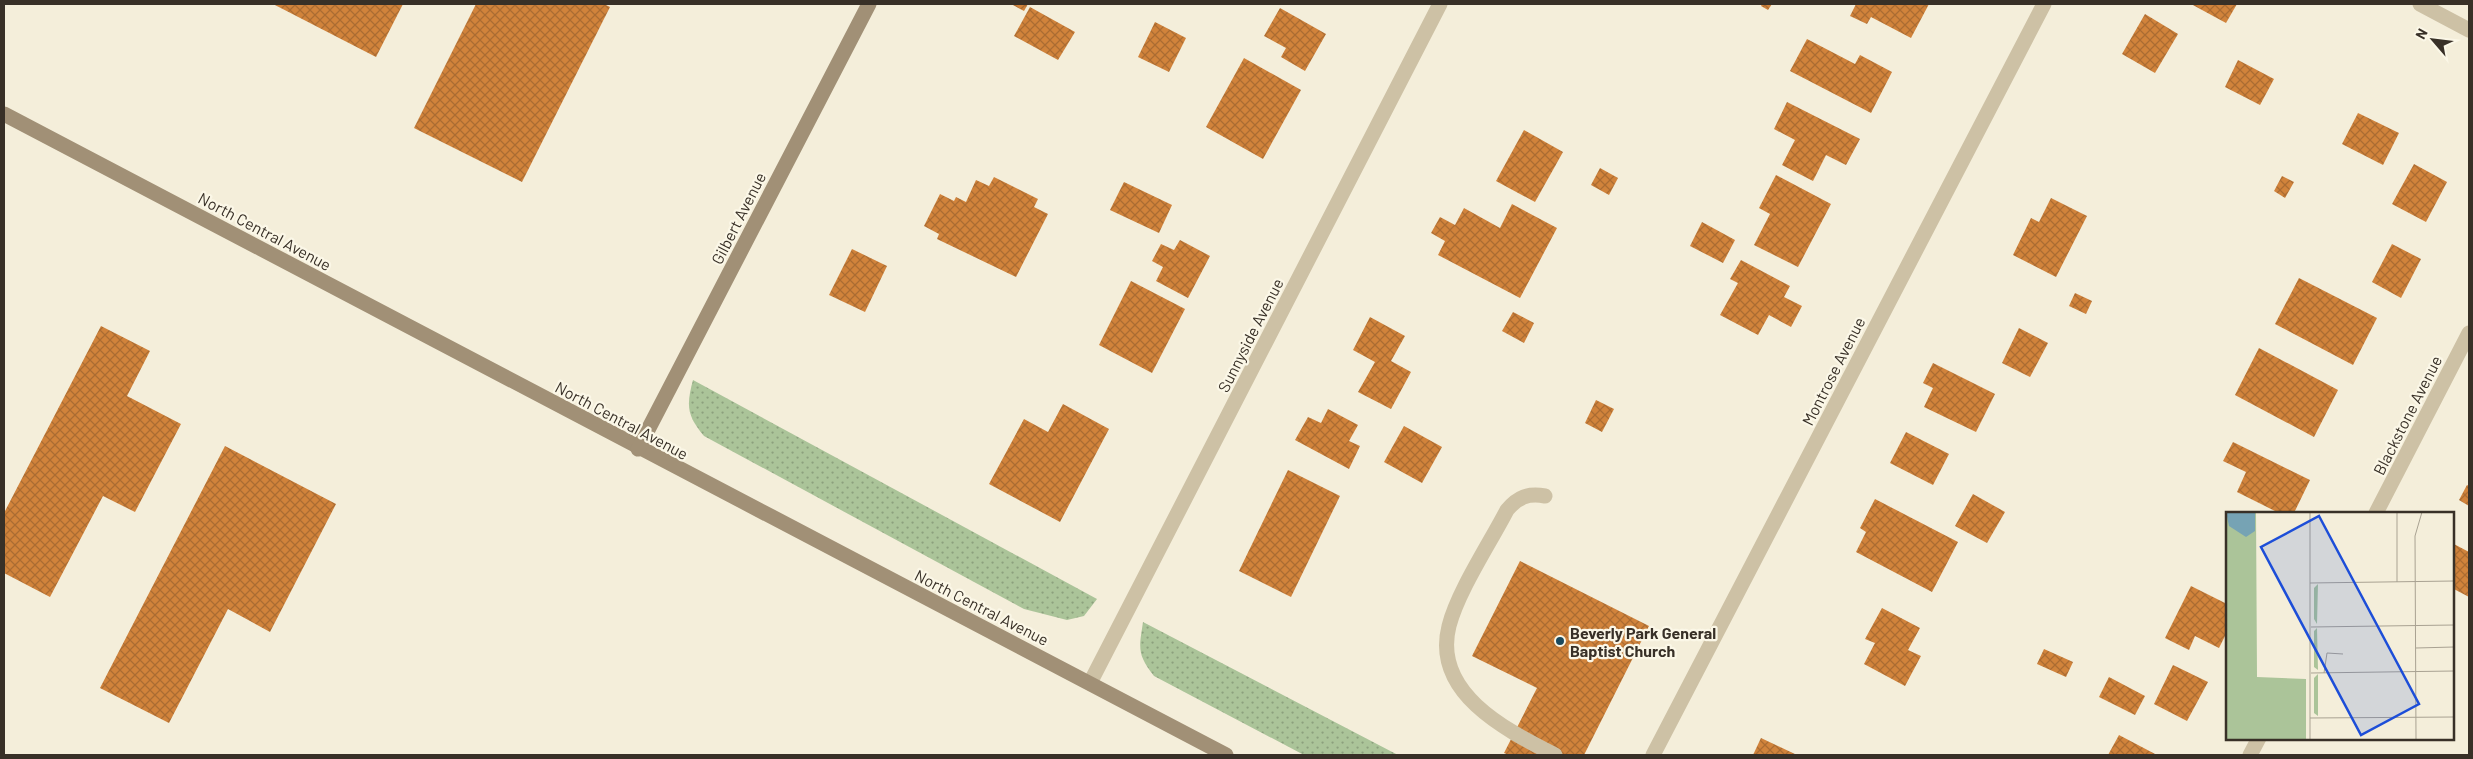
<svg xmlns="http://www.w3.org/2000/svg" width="2473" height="759" font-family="Barlow,sans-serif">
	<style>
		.grass { fill: url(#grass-dots) }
		.building { fill: url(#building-cross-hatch) }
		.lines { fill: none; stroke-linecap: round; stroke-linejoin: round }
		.lane { stroke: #cdc1a5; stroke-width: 15 }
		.street { stroke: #cdc1a5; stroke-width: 15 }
		.secondary { stroke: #a19076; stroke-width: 15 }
		.poi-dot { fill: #19495e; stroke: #fbf7e7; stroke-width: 2 }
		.labels { text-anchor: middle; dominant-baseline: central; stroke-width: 4.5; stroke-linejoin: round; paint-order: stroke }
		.street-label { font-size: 16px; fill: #383027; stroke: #fbf7e7 }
		.poi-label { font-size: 16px; font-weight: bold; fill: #383027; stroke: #fbf7e7; text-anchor: start }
		.inset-road { fill: none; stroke: #a9a292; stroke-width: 1 }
		.view { fill: #1d4ed8; fill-opacity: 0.15; stroke: #1d4ed8; stroke-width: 2.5 }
		.inset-edge { fill: none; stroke: #383027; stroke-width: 2.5 }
	</style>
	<defs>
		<pattern id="grass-dots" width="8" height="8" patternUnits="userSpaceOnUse" patternTransform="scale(1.25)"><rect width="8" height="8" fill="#abc499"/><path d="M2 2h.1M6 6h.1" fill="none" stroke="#8ca07d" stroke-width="1.8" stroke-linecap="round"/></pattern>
		<pattern id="building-cross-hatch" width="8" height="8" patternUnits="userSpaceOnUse" patternTransform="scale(1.25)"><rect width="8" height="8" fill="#d1833b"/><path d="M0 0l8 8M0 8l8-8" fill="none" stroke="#ab6c32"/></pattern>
	</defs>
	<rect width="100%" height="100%" fill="#f4eeda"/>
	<!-- grass -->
	<g class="grass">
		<path d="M 693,380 L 1097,599 L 1084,616 L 1067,620 L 1024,609 L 704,436 C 687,416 686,406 693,380 Z"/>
		<path d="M 1143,622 L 1398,755 L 1304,755 L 1154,676 C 1137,654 1139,649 1143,622 Z"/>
	</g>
	<!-- building -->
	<g class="building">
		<polygon points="273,4 403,4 376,57"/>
		<polygon points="476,4 604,4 610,7 522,182 414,128"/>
		<polygon points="1011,4 1028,4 1024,11"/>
		<polygon points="1762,4 1772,4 1768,10 1761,6"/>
		<polygon points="1856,4 1929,4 1911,38 1871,17 1867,24 1850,16"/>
		<polygon points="2191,4 2237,4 2226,23"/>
		<polygon points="1030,7 1075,32 1058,60 1014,36"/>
		<polygon points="1280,8 1326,34 1305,71 1281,57 1286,48 1264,36"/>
		<polygon points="2145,14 2178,34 2155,73 2122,54"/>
		<polygon points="1155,22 1186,38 1169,72 1138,57"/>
		<polygon points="1807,39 1855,64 1860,55 1892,72 1871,113 1790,71"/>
		<polygon points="1244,58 1301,90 1263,159 1206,127"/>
		<polygon points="2238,60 2274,79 2260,105 2225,87"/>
		<polygon points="1787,102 1860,139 1846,165 1826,155 1813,181 1782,165 1795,140 1774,129"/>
		<polygon points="2358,113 2399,133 2383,165 2342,144"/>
		<polygon points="1524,130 1563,152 1535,202 1496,181"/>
		<polygon points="2414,164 2447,182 2426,222 2392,204"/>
		<polygon points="1600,168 1618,178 1609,195 1591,185"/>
		<polygon points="1776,175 1831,204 1798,267 1754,245 1770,214 1759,208"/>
		<polygon points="2282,176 2294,182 2285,198 2274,191"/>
		<polygon points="994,177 1038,199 1034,207 1048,214 1016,277 937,239 939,234 924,226 940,194 954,201 956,197 966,202 976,180 989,186"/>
		<polygon points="1124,182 1172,205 1159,233 1110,210"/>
		<polygon points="2051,198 2087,216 2056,277 2013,255 2031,218 2039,222"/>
		<polygon points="1512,204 1557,228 1520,298 1438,255 1445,241 1431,233 1440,217 1455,225 1464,208 1500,228"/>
		<polygon points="1702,222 1735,240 1723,263 1690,246"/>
		<polygon points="1180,240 1210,256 1188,298 1156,281 1163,267 1152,261 1161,244 1174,250"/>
		<polygon points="2392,244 2421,259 2401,298 2372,282"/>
		<polygon points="852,249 887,266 865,312 829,295"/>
		<polygon points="1741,260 1790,286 1784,297 1802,306 1791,327 1769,315 1758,335 1720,315 1738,283 1730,279"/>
		<polygon points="2299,278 2377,318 2353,365 2275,324"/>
		<polygon points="1131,281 1185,309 1152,373 1099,345"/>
		<polygon points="2075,293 2092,301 2086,314 2069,306"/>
		<polygon points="1513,312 1534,323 1524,343 1502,331"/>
		<polygon points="1370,317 1405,336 1391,361 1411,372 1391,409 1358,392 1375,362 1353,350"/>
		<polygon points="101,326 150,351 127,396 181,424 135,512 103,496 50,597 4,573 4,513"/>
		<polygon points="2019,328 2048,343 2030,377 2002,363"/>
		<polygon points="2259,348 2338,390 2314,437 2235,395"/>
		<polygon points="1933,363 1995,394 1976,432 1924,407 1933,388 1923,383"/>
		<polygon points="1596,400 1614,409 1602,432 1585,423"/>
		<polygon points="1063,404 1109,429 1060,522 989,484 1024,419 1048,432"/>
		<polygon points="1328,409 1358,425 1349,441 1360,446 1349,469 1295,440 1308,417 1321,423"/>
		<polygon points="1404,426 1442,447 1422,483 1384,462"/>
		<polygon points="1906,432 1949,454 1933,485 1890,463"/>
		<polygon points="2233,442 2310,480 2294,513 2279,513 2237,492 2246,472 2223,461"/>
		<polygon points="225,446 336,504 270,632 228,609 169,723 100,688"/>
		<polygon points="1288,470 1340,496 1291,597 1239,571"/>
		<polygon points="2467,485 2469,486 2469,506 2459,500"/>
		<polygon points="1973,494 2005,512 1987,543 1955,526"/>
		<polygon points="1875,499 1958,542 1932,592 1856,552 1866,532 1860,528"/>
		<polygon points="2452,543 2469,552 2469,597 2452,588"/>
		<polygon points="1520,561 1649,626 1584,755 1509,755 1504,753 1537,688 1472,656"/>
		<polygon points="2191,586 2227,604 2227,632 2219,648 2195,636 2189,650 2165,638"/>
		<polygon points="1882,608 1920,628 1908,650 1921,656 1905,686 1864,664 1875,643 1865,639"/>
		<polygon points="2044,649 2073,662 2066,677 2037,664"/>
		<polygon points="2173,665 2208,682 2187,721 2154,704"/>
		<polygon points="2109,677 2145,696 2135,715 2099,697"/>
		<polygon points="2119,735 2157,755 2108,755"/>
		<polygon points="1761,738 1797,755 1753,755"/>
	</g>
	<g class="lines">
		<!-- lane -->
		<path class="lane" d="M 1545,496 C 1528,493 1518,497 1507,510 C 1490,543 1458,591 1449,626 C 1432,693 1506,730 1555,755"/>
		<!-- street -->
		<g class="street">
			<polyline points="2420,4 2469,30"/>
			<polyline points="2376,513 2469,333"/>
			<polyline points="1090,683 1440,4"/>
			<polyline points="1653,755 2044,4"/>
			<polyline points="2250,755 2259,738"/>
		</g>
		<!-- secondary -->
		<g class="secondary">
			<polyline points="4,114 1226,755"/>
			<polyline points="638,449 869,4"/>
		</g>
	</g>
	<!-- markers -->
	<circle class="poi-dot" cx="1560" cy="641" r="5"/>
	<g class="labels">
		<!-- street labels -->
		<g class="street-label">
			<text transform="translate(738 218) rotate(-63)">Gilbert Avenue</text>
			<text transform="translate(265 231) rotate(28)">North Central Avenue</text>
			<text transform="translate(1250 335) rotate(-63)">Sunnyside Avenue</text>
			<text transform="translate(1833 371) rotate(-63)">Montrose Avenue</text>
			<text transform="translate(2407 415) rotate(-63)">Blackstone Avenue</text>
			<text transform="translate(622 420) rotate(28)">North Central Avenue</text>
			<text transform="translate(982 607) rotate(27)">North Central Avenue</text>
		</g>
		<!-- poi labels -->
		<g class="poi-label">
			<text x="1570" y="632">Beverly Park General<tspan x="1570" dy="18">Baptist Church</tspan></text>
		</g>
	</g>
	<!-- overview -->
	<g transform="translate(2226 512)">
		<rect width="228" height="228" fill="#f4eeda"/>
		<path d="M 92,72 L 91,112 L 88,107 L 88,76 ZM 91,116 L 92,158 L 88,155 L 88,119 ZM 92,162 L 92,204 L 88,201 L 88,166 Z" fill="#abc499"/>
		<path d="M 0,0 L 30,0 L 31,165 L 80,167 L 80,227 L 0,227 Z" fill="#abc499"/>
		<path d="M 0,0 L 29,0 L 29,19 L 20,25 L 3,14 Z" fill="#76a3b4"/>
		<path class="inset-road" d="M 84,0 L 84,227M 171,0 L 171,70M 196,0 L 221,0M 84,71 L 228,69M 85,115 L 228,113M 190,136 L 228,135M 85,161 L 228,159M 98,161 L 101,141 L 117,142M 84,206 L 228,205M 190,227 L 189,24 L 196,0"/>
		<path class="view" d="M 93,4 L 193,192 L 135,223 L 35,35 Z"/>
		<rect width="228" height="228" class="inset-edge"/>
	</g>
	<!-- border -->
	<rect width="2473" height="759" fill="none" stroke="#383027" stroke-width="10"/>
	<!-- north arrow -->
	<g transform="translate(2433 40) rotate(298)" stroke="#fbf7e7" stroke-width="4" paint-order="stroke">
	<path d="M0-4L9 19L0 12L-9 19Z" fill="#383027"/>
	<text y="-8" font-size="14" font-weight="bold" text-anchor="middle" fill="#383027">N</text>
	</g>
</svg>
